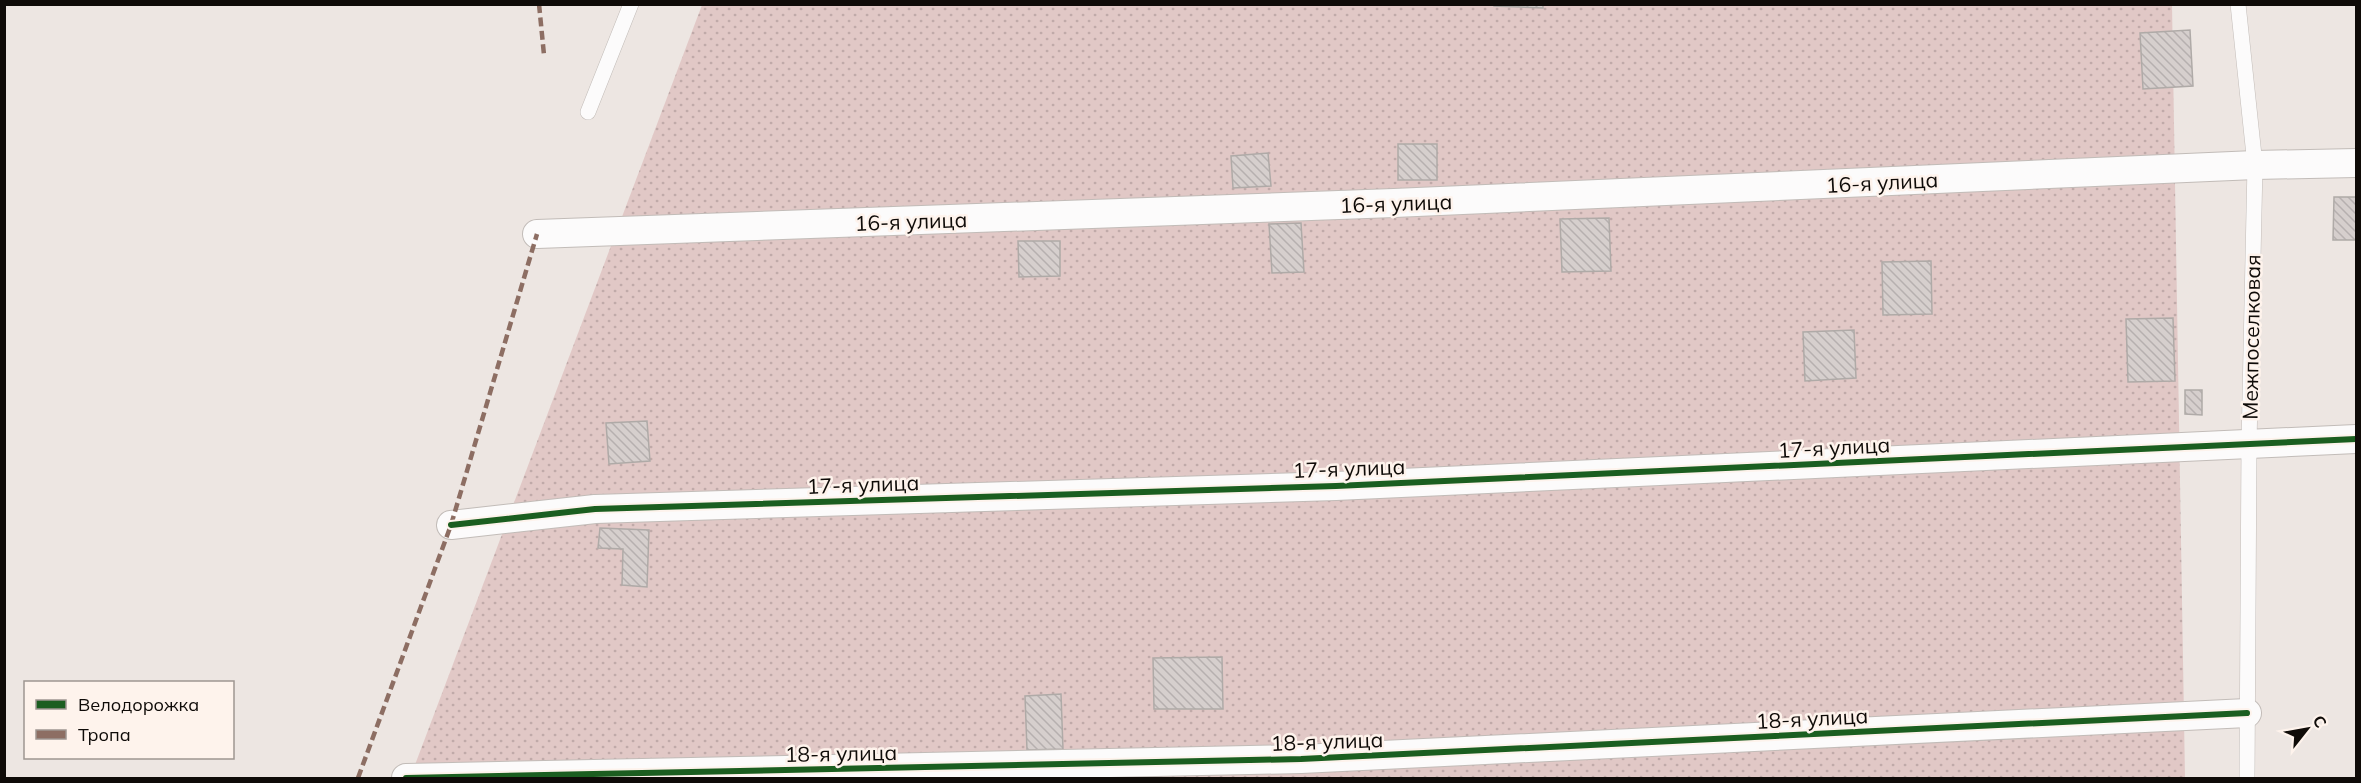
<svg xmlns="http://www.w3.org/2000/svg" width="2361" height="783" font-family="Mulish,sans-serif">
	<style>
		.garden { fill: url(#garden-dots) }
		.building { fill: url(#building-back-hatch); stroke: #afaaa7; stroke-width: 1.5 }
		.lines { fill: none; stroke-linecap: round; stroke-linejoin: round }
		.lane-casing { stroke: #c2bcb8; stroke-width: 16 }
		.street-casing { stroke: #c2bcb8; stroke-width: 30 }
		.lane { stroke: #fcfbfb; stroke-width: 15 }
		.street { stroke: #fcfbfb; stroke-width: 28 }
		.quiet { stroke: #8d6e63; stroke-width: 4.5; stroke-dasharray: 9 4.5; stroke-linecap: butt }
		.cycleway-casing { stroke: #fef3ec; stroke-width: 10 }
		.cycleway { stroke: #1b5e20; stroke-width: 6 }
		.labels { text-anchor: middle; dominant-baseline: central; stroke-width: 5; stroke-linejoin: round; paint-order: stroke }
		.street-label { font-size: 21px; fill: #0f0b08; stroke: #fef3ec }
	</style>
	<defs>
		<pattern id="garden-dots" width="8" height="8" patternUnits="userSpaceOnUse" patternTransform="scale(1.5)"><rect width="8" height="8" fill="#e1c8c6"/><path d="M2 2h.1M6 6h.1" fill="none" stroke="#c0aaa9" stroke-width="1.8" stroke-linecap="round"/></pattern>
		<pattern id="building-back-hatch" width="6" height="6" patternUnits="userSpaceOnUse" patternTransform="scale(1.5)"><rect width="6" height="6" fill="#d6cfcd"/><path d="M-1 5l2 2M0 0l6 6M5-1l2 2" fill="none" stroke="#b6b0af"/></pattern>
	</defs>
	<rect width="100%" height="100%" fill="#ede6e2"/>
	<!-- garden -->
	<polygon class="garden" points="702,5 2172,5 2185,778 410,778"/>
	<!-- building -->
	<g class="building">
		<polygon points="1494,4 1543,4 1543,8 1494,6"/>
		<polygon points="2190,30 2193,86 2143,89 2140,33"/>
		<rect x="1398" y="144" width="39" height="36"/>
		<polygon points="1268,153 1271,186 1233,188 1231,156"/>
		<polygon points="2334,197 2356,197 2356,240 2333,240"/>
		<polygon points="1609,218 1611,271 1562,272 1560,219"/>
		<polygon points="1301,223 1304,272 1272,273 1269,224"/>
		<polygon points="1018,241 1060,241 1060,276 1019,277"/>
		<polygon points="1931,261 1932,314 1883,315 1882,262"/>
		<polygon points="2173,318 2175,381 2128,382 2126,319"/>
		<polygon points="1854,330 1856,378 1805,381 1803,332"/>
		<polygon points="2185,390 2202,390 2202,415 2185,414"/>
		<polygon points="647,421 650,461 609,464 606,423"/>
		<polygon points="600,528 649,530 647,587 622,585 623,549 598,548"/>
		<polygon points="1222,657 1223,709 1154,709 1153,658"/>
		<polygon points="1061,694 1063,749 1027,750 1025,696"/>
	</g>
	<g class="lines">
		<defs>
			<g id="lane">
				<polyline points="2238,4 2255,165 2249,444 2247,778"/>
				<polyline points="588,112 631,4"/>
			</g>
			<g id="street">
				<polyline points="537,234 1394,203 2255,165 2356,163"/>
				<polyline points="451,525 595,509 1336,486 2356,439"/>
				<polyline points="406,778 1301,759 2247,713"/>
			</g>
		</defs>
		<!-- lane casing -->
		<use href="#lane" class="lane-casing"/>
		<!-- street casing -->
		<use href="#street" class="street-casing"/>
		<!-- lane -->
		<use href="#lane" class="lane"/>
		<!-- street -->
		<use href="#street" class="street"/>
		<!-- quiet -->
		<g class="quiet">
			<polyline points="539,4 544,55"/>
			<polyline points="358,778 451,525 537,234"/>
		</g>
		<defs>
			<g id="cycleway">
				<polyline points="451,525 595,509 1336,486 2356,439"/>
				<polyline points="406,778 1301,759 2247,713"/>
			</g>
		</defs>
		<!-- cycleway casing -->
		<use href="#cycleway" class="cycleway-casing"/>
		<!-- cycleway -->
		<use href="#cycleway" class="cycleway"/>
	</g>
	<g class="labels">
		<!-- street labels -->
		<g class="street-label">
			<text transform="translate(1882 182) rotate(-3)">16-я улица</text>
			<text transform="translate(1396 203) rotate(-2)">16-я улица</text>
			<text transform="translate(911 221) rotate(-2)">16-я улица</text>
			<text transform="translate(2251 337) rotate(-89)">Межпоселковая</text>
			<text transform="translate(1834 447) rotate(-3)">17-я улица</text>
			<text transform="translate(1349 468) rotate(-2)">17-я улица</text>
			<text transform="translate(863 484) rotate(-2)">17-я улица</text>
			<text transform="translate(1812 718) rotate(-3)">18-я улица</text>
			<text transform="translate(1327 741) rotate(-2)">18-я улица</text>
			<text transform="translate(841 753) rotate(-1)">18-я улица</text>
		</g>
	</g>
	<!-- border -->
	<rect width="2361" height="783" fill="none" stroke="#0f0b08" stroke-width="12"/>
	<!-- legend -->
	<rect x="24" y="681" width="210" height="78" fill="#fef3ec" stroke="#9e9691" stroke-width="1.5"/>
	<rect x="36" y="700" width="30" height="9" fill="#1b5e20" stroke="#9e9691" stroke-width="1.5"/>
	<text x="78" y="711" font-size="18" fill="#0f0b08">Велодорожка</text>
	<rect x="36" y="730" width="30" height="9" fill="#8d6e63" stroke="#9e9691" stroke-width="1.5"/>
	<text x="78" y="741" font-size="18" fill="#0f0b08">Тропа</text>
	<!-- north arrow -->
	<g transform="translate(2307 729) rotate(59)" stroke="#fef3ec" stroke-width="4.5" paint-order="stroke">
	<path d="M0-4.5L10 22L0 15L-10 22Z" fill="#0f0b08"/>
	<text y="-9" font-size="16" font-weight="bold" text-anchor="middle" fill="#0f0b08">С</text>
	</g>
</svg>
